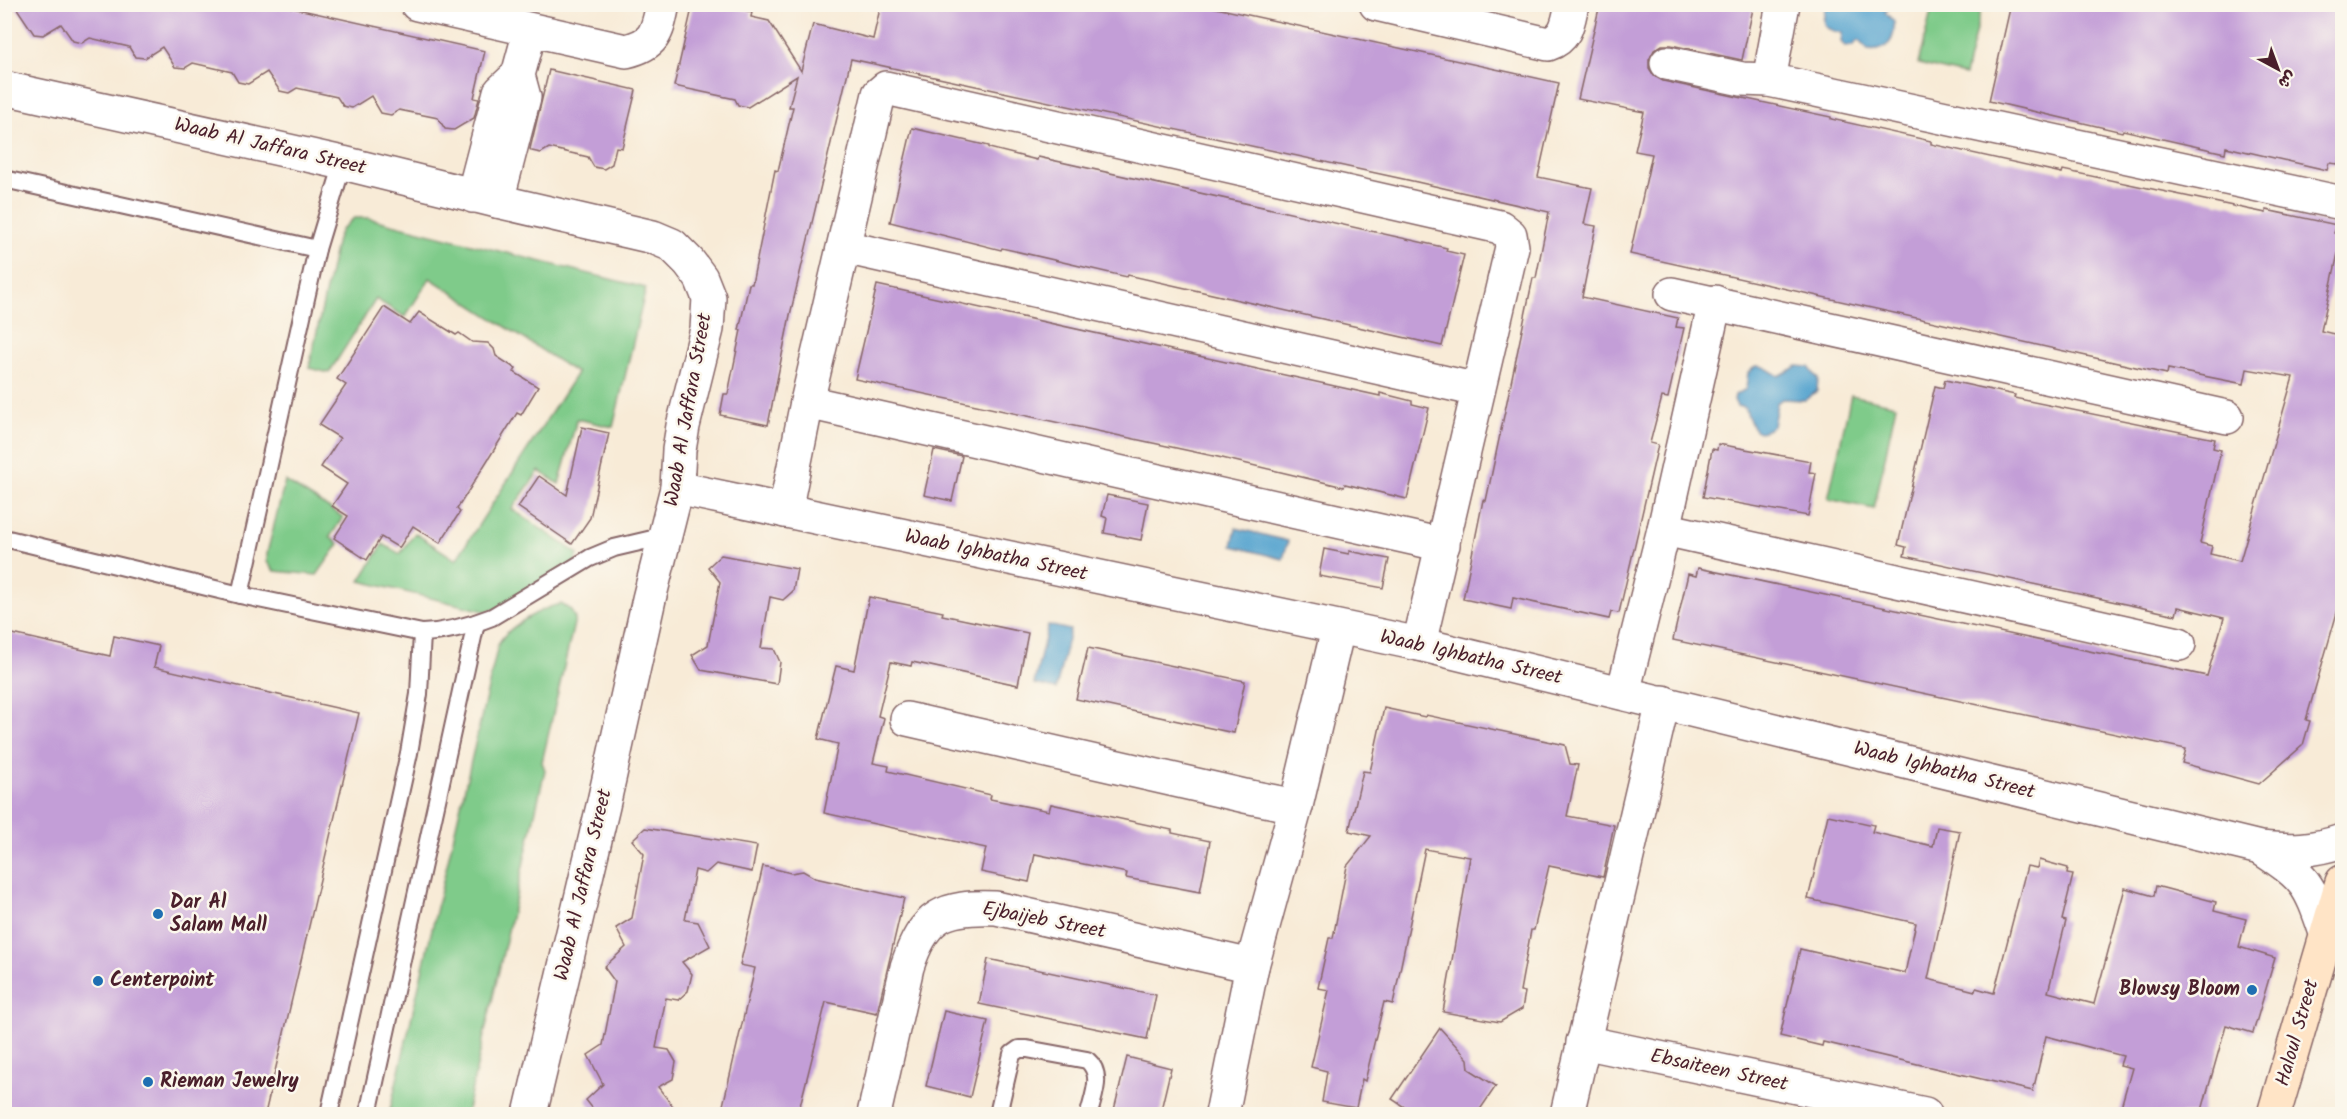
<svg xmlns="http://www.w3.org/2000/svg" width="2347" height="1119" viewBox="0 0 2347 1119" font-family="Kalam,'Playpen Sans Arabic',sans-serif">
<rect width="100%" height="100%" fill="#fbf7ec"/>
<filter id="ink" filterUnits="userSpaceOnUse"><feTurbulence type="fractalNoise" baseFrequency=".0167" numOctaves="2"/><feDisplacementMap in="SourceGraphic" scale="12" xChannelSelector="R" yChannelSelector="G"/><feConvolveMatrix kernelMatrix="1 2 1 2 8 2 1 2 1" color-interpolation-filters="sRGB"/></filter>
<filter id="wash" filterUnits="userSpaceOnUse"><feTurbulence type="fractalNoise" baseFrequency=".008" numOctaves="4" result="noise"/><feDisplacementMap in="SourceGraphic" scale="24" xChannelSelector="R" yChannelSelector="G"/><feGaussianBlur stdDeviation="1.35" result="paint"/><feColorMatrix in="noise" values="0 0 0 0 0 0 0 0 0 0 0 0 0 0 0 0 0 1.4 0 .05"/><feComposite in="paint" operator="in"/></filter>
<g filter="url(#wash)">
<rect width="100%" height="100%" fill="#f8ebd7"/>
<g fill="#7fcb8a" stroke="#64755a" stroke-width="1.5">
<path d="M 1933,4 L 1982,5 L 1965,75 L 1918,64 Z"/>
<path d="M 354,218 L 368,218 L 646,288 L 613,427 L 577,419 L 559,484 L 539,471 L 512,509 L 578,554 L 575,563 L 501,609 L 484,611 L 360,581 L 383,544 L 400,554 L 415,533 L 456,560 L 577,373 L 430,278 L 405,317 L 376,299 L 329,373 L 309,368 L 337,239 L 341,230 Z"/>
<path d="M 1851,395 L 1896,405 L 1874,509 L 1828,499 Z"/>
<path d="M 285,481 L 343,517 L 330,537 L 339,544 L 317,575 L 274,571 L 267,562 L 267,553 Z"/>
<path d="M 561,604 L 571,610 L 575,619 L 542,762 L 545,770 L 466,1114 L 389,1114 L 498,645 C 505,628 543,607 561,604 Z"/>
</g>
<g fill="#56a4cf" stroke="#50627d" stroke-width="1.5">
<path d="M 1826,5 L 1893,5 L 1885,12 L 1894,22 C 1896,39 1887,53 1868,50 L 1858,40 L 1853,46 L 1845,46 L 1841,42 L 1842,33 C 1820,29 1822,23 1826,5 Z"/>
<path d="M 1756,366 L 1764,367 L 1779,376 L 1797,366 L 1809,367 L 1818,379 L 1817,391 L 1805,400 L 1782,399 L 1777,403 L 1773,426 C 1752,442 1751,421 1745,408 L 1737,406 L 1734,400 L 1735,395 L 1746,389 L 1748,373 Z"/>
<path d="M 1236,528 L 1288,541 L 1283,559 L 1232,546 Z"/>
<path d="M 1048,625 L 1070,630 L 1056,689 L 1034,684 Z"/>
</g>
<g id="blocks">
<g fill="#c39ed7">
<path d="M 14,4 L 275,4 L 485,51 L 474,98 L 479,99 L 474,118 L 454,130 L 445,129 L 438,118 L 399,110 L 391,115 L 381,113 L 371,96 L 352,108 L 343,106 L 337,97 L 297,88 L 289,93 L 280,91 L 267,72 L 248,84 L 238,82 L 232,72 L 193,63 L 185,68 L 175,67 L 162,47 L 145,58 L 135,57 L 129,47 L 90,38 L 82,43 L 73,41 L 61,24 L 43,35 L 34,34 Z"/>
<path d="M 693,4 L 720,4 L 752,12 L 751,17 L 769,21 L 801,71 L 813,24 L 873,39 L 881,4 L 1198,4 L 1559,83 L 1538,177 L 1592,188 L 1584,224 L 1596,226 L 1582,297 L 1678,318 L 1676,327 L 1684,328 L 1668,398 L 1662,397 L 1650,443 L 1658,445 L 1619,613 L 1611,612 L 1609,619 L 1513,598 L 1511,609 L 1463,599 L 1483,500 L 1486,501 L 1533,278 L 1536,278 L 1549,212 L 1417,182 L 851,59 L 790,315 L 768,425 L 720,415 L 724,394 L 728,394 L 741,330 L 739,330 L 749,284 L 752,284 L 775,170 L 778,171 L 793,107 L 789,107 L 797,76 L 748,107 L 738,105 L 735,99 L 674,86 Z"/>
<path d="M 1600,4 L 1754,4 L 1742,60 L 1671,45 L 1662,45 L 1654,50 L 1649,60 L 1649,68 L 1654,76 L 1663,81 L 1831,117 L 1831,119 L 1931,141 L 1931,144 L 2062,173 L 2063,170 L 2266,213 L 2266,210 L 2337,225 L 2334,233 L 2342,235 L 2321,331 L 2343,336 L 2343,592 L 2306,720 L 2310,721 L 2303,745 L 2259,784 L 2182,763 L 2186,749 L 1673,640 L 1688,574 L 1696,576 L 1698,568 L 2207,676 L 2224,618 L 2178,607 L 2176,615 L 1904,556 L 1906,547 L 1898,545 L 1935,386 L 1943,388 L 1945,380 L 2015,395 L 2014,398 L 2215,439 L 2213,448 L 2221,450 L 2200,543 L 2212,546 L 2210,554 L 2240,561 L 2293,377 L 2247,369 L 2244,384 L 2168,369 L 2167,374 L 1630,254 L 1652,154 L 1635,151 L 1644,112 L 1578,99 Z"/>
<path d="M 2011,4 L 2343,4 L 2343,144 L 2338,164 L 2329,163 L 2327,170 L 2226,147 L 2225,153 L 2123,130 L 2122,132 L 1989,101 Z"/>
<path d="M 549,70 L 636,90 L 622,148 L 616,147 L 612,164 L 604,169 L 594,167 L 588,157 L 549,148 L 541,153 L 532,151 L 530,149 Z"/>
<path d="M 912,128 L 989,146 L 989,148 L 1037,160 L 1038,157 L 1447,248 L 1446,251 L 1464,255 L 1442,346 L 1128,275 L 1127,277 L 1002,248 L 1001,250 L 890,222 Z"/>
<path d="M 877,285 L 1380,396 L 1380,393 L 1412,401 L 1412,404 L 1429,408 L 1407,499 L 1345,484 L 1344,487 L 1218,457 L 855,379 Z"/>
<path d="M 384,307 L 410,324 L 419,312 L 456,335 L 459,333 L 472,342 L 488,343 L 494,349 L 496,356 L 516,369 L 514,372 L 538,387 L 521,415 L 517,413 L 457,509 L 460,512 L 440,543 L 413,526 L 399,548 L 381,537 L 367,560 L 334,538 L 348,516 L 332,506 L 347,484 L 321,467 L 340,438 L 319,425 L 346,385 L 337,379 Z"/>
<path d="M 582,427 L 609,433 L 590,518 L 572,544 L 518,507 L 539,476 L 567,495 Z"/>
<path d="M 1718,444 L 1811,461 L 1809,472 L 1816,473 L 1808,516 L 1703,497 L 1712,449 L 1717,450 Z"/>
<path d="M 934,450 L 962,456 L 952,501 L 924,495 Z"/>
<path d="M 1107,495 L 1148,503 L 1141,540 L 1104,533 L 1107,518 L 1102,516 Z"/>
<path d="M 1324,549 L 1349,554 L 1349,551 L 1389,559 L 1383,588 L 1319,576 Z"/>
<path d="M 721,555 L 797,569 L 793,591 L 783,600 L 770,597 L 761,648 L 774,649 L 780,662 L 777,684 L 701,670 L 692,655 L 708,645 L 720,582 L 708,567 Z"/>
<path d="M 869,597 L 943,612 L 942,615 L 1028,633 L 1018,685 L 912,662 L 911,666 L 891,662 L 878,716 L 884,718 L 873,763 L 889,766 L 888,771 L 991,795 L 990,799 L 1049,811 L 1051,804 L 1172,830 L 1172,833 L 1210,841 L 1200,892 L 1126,878 L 1127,873 L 1035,854 L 1029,882 L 981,872 L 986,848 L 824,813 L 838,744 L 818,739 L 836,666 L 854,670 Z"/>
<path d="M 4,632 L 110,656 L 114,636 L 159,646 L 154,667 L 359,713 L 265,1114 L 4,1114 Z"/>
<path d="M 1088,648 L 1245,681 L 1234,733 L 1076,699 Z"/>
<path d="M 1384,708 L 1425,717 L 1426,715 L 1565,745 L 1570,764 L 1578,765 L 1567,816 L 1614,825 L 1603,877 L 1549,866 L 1534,930 L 1531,930 L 1520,991 L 1525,992 L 1522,1009 L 1500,1022 L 1443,1012 L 1470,857 L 1425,849 L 1393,1004 L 1384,1002 L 1365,1081 L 1362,1079 L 1356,1108 L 1322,1102 L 1327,1071 L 1311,1067 L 1329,990 L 1318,988 L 1329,938 L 1333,938 L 1347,866 L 1371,836 L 1349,831 L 1363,771 L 1370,772 Z"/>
<path d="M 1828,815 L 1874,825 L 1872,832 L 1933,846 L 1937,827 L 1960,831 L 1928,979 L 1975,991 L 1976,988 L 1994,993 L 2027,866 L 2037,868 L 2039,860 L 2068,868 L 2067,874 L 2073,875 L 2062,920 L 2066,921 L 2048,992 L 2094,1004 L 2125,888 L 2154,896 L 2156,886 L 2216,902 L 2214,911 L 2246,919 L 2239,947 L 2275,958 L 2253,1033 L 2226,1025 L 2201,1114 L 2119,1114 L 2132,1068 L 2120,1065 L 2123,1056 L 2046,1036 L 2033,1091 L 1823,1042 L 1822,1046 L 1780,1036 L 1800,949 L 1905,973 L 1916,923 L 1808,899 Z"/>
<path d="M 645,828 L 757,846 L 752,872 L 716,864 L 706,873 L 695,870 L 685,920 L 698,922 L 710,946 L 682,962 L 692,974 L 688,991 L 678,1000 L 666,998 L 656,1048 L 669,1050 L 676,1062 L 673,1079 L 658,1087 L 679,1114 L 597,1114 L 586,1100 L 603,1084 L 588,1055 L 603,1045 L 615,982 L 604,967 L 626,947 L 616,928 L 632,918 L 644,854 L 632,840 Z"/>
<path d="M 763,866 L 791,873 L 803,871 L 815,878 L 904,898 L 877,1013 L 826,1002 L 798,1114 L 721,1114 L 755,968 L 740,965 Z"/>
<path d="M 988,959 L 1156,995 L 1147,1039 L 979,1004 Z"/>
<path d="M 944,1011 L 988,1021 L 970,1097 L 926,1086 Z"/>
<path d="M 1440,1028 L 1468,1059 L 1469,1069 L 1496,1086 L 1477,1114 L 1415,1114 L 1392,1099 Z"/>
<path d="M 1127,1057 L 1171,1068 L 1160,1114 L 1113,1114 Z"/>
</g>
</g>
</g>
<g filter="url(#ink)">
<use href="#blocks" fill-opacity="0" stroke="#876667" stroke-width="1.5"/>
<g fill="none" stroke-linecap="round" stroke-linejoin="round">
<g stroke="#876667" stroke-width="20">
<g id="service">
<path d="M 4,179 L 317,249"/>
<path d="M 4,538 L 240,595 L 422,633 C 447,632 469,626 492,617 L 590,558 L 614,548 L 665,536"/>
<path d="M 240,595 L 317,249 L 343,163"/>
<path d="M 329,1114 L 409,753 L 419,694 L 422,633"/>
<path d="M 368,1114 L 476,623"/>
<path d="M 998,1114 L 1012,1054 L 1019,1049 L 1027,1049 L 1087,1060 C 1104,1074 1093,1096 1089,1114"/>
</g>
</g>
<g stroke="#876667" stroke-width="36">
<g id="minor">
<path d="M 417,4 L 626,51 C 656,44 657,32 663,4"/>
<path d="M 1376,4 L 1548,44 C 1567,38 1568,22 1572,4"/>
<path d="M 1667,63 L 1742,79 L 1769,80 L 2342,203"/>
<path d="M 1769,80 L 1783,4"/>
<path d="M 4,88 L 343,163 L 497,201 L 653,237 L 672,245 L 689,262 L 701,278 L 709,298 L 707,329 L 683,426 L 679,450 L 677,488 L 649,599 L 603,806 L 530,1114"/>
<path d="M 473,196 L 500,92 L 518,75"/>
<path d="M 497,201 L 524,97 L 518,75 L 530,31"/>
<path d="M 844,247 L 1478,390"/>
<path d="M 1672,294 L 2227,417"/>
<path d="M 807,402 L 1443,545"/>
<path d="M 677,488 L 1419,644 L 2260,848 C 2292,851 2312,851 2342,841"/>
<path d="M 785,511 L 807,402 L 879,94 L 886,88 L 1500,227 L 1510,235 L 1512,247 L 1419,644"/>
<path d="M 1664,529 L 2179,644"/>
<path d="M 1623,693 L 1664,529 L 1715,302"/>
<path d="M 907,719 L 1245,796 L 1296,806"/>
<path d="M 2262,849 C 2306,878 2309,883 2326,933"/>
<path d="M 1583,1042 L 1925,1114"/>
<path d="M 874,1114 L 907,967 C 924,915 943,906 996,908 L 1252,966"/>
<path d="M 1222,1114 L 1252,966 L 1296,806 L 1338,629"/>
<path d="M 1567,1114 L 1663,702"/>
</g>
</g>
<g stroke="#876667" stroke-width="36">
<path id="secondary" d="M 2274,1114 L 2342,882"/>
</g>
<use href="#service" stroke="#fff" stroke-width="16"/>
<use href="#minor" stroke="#fff" stroke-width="33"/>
<use href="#secondary" stroke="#ffe4c6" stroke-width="33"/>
</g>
</g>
<g fill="#1f6fb2" stroke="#fbf7ec" stroke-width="2">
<circle cx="158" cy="914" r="6"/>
<circle cx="98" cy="981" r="6"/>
<circle cx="2252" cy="990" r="6"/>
<circle cx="148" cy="1082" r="6"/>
</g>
<g text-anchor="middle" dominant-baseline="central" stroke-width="5" stroke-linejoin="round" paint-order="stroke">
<g font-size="20" fill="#4a1f2b" stroke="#fbf7ec">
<text transform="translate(270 147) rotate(13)">Waab Al Jaffara Street</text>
<text transform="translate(689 410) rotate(-80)">Waab Al Jaffara Street</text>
<text transform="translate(996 556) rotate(12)">Waab Ighbatha Street</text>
<text transform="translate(1471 658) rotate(13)">Waab Ighbatha Street</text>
<text transform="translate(1944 771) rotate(14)">Waab Ighbatha Street</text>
<text transform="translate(584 885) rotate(-77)">Waab Al Jaffara Street</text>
<text transform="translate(1044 921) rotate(11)">Ejbaijeb Street</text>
<text transform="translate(2298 1033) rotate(-74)">Haloul Street</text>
<text transform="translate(1719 1071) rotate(12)">Ebsaiteen Street</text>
</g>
<g font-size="20" font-weight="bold" fill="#4a1f2b" stroke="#fbf7ec" text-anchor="start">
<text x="170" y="903">Dar Al<tspan x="170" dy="23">Salam Mall</tspan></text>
<text x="110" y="981">Centerpoint</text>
<text x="2240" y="990" text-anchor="end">Blowsy Bloom</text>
<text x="160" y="1082">Rieman Jewelry</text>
</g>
</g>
<rect width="2347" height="1119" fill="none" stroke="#fbf7ec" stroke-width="24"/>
<g transform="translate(2278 69) rotate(139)" stroke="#fbf7ec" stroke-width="4.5" paint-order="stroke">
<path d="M0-4.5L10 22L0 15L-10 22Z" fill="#4a1f2b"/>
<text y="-9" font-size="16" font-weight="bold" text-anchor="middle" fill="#4a1f2b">ش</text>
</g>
</svg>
